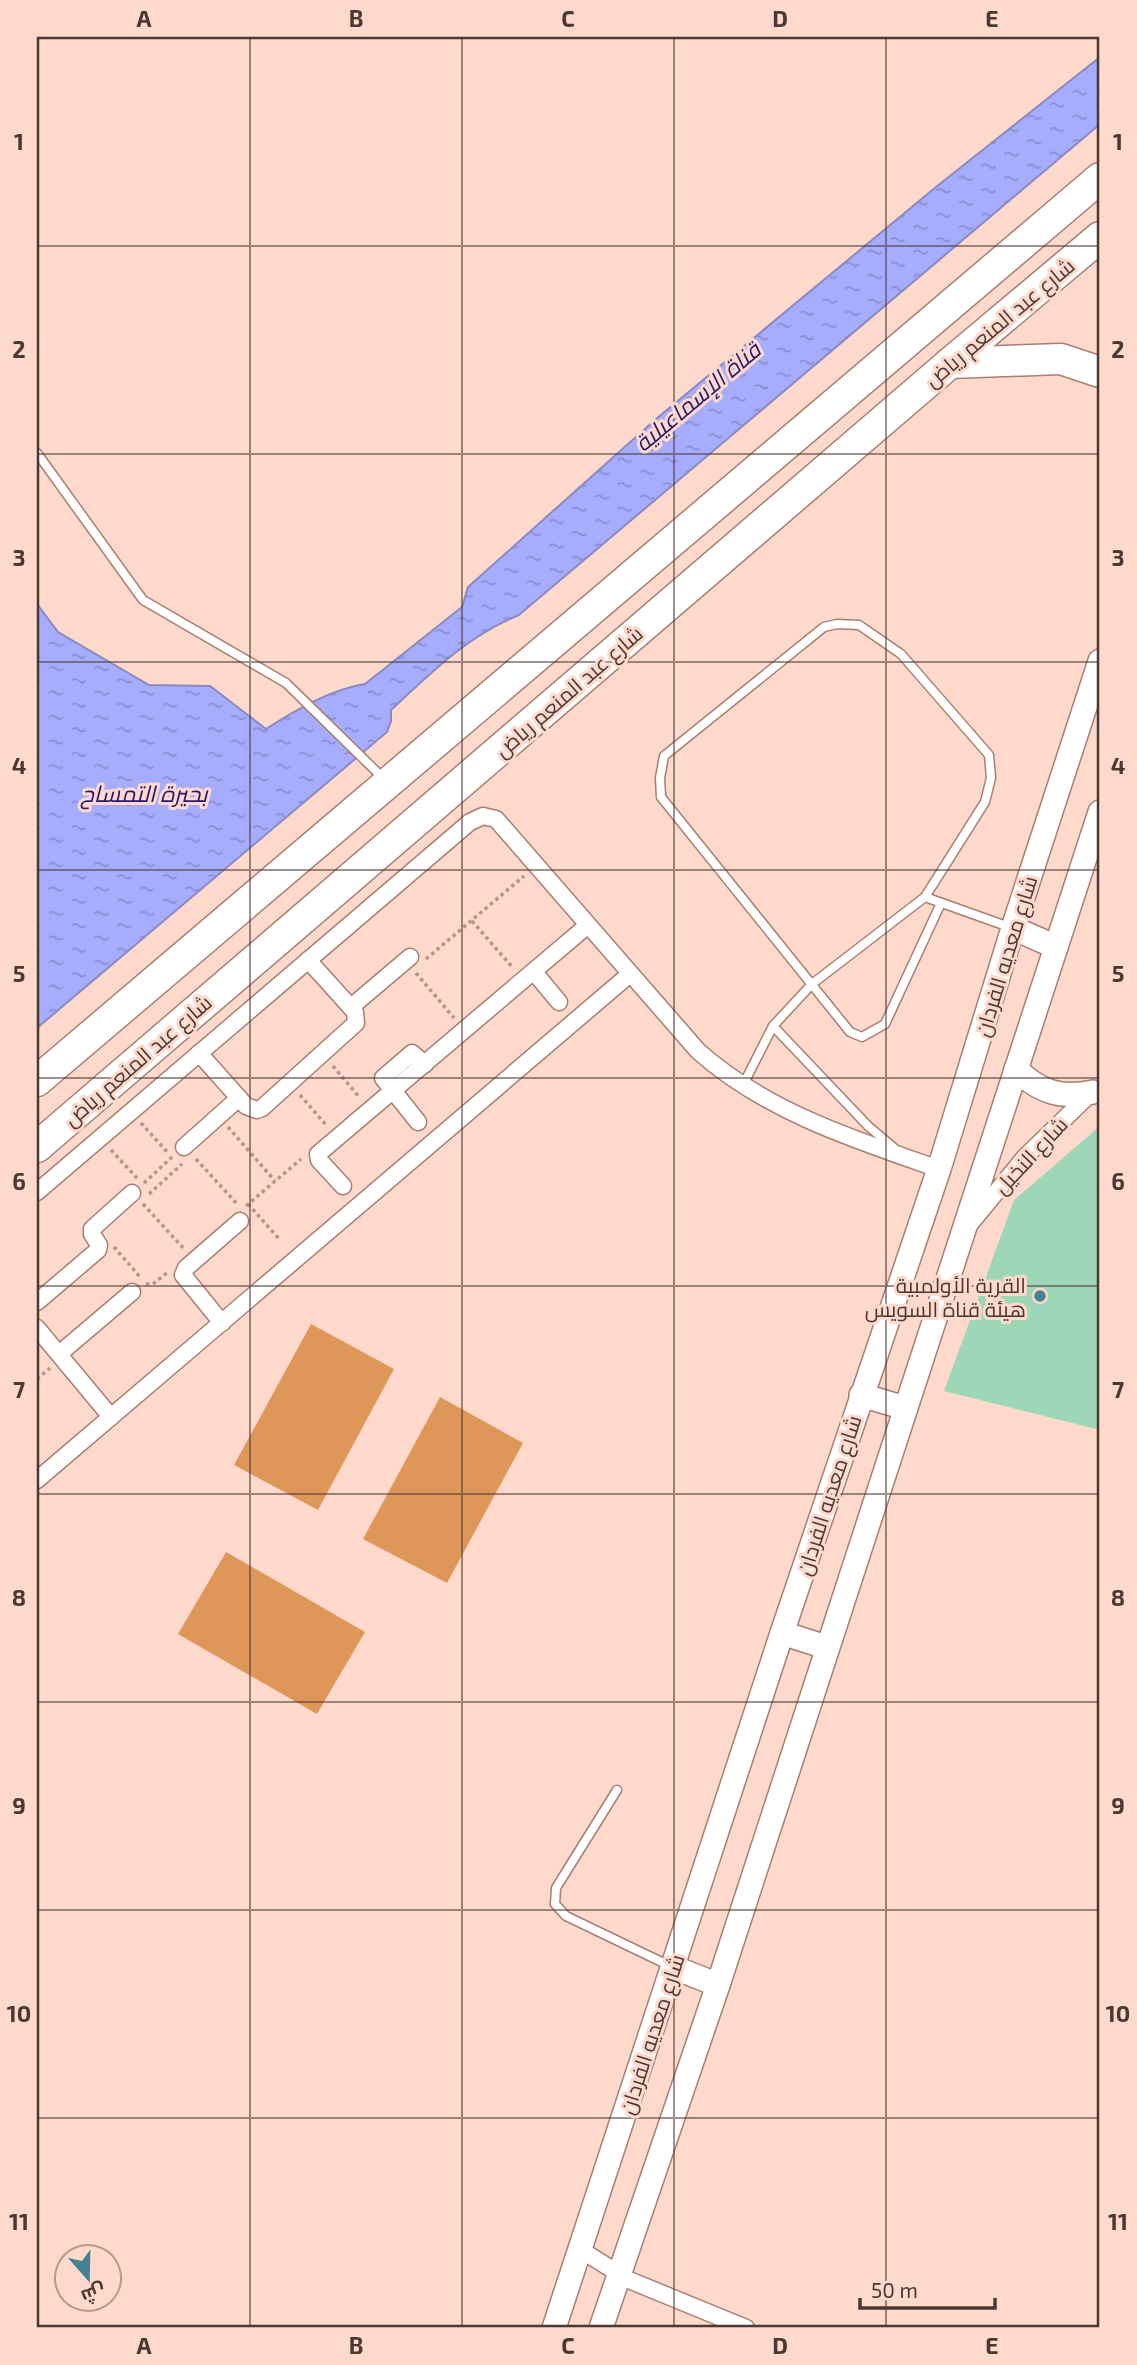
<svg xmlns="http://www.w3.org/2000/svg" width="1137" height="2365" viewBox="0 0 1137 2365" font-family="'Exo 2',Cairo,sans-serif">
<defs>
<pattern id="water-ripples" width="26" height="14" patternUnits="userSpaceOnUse" patternTransform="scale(1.75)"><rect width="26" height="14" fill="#a6acfe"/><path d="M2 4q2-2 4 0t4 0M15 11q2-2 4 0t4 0" fill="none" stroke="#898dce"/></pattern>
</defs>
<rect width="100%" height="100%" fill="#fed9cc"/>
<path fill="#9ed7b7" d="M 1100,1126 L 1100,1430 L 944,1391 L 1014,1200 Z"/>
<path fill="url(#water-ripples)" stroke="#8a89c1" stroke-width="2" d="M 1100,57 L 1100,124 L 519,615 C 467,636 431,673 391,710 L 391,721 L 387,732 L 37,1028 L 37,604 L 58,632 L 149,685 L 210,686 L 266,729 C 294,711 331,689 365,684 L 462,607 L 468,587 L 656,419 L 936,187 Z"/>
<g fill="#df9759">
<path d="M 311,1324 L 394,1369 L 318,1510 L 234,1465 Z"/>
<path d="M 440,1397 L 523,1443 L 447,1583 L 363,1539 Z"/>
<path d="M 226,1552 L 365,1632 L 317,1714 L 178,1634 Z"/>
</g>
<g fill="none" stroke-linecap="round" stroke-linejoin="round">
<g stroke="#a97e70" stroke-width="11">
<g id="lane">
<path d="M 37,453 L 143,600 L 286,683 L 383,778"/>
<path d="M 925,897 L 1012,928"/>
<path d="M 773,1026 L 868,1126 L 894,1148"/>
<path d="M 743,1085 L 773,1026 L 812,984 L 925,897 L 985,802 L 991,778 L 989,755 L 901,654 L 859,625 L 837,624 L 824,627 L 664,756 L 660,778 L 661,797 L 850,1032 L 862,1037 L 885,1024 L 941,903"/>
<path d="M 617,1790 L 556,1888 L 555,1904 L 566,1916 L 670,1966"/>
</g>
</g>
<g stroke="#a97e70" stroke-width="19">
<g id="street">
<path d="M 534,972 L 559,1002"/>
<path d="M 351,1007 L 410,957"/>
<path d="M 199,1053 L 246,1106 L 257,1110 L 262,1108 L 356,1023 L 355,1012 L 308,960"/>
<path d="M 418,1122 L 383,1078 L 412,1053 L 425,1064"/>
<path d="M 184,1147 L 239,1098"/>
<path d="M 343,1186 L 319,1160 L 318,1154 L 588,925"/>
<path d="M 37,1192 L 470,822 L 483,816 L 496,819 L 698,1051 C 765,1111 855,1140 939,1169"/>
<path d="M 970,1224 L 1025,1157 L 1093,1091"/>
<path d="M 37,1302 L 98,1250 L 99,1245 L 92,1234 L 92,1229 L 132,1193"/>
<path d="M 222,1323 L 183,1275 L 186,1268 L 240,1221"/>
<path d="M 37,1328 L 111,1417"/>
<path d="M 59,1354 L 132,1292"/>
<path d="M 37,1480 L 630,974"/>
<path d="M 581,2250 L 629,2280 L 746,2328"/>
</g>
</g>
<g stroke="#a97e70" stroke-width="26">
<g id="secondary">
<path d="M 1013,928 L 1056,947"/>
<path d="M 1016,1069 C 1039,1092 1061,1099 1093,1092"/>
<path d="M 861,1395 L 905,1408"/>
<path d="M 782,1633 L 826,1647"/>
<path d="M 673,1967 L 718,1985"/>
<path d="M 554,2328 L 782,1633 L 939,1169 L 1013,928 L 1100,661"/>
<path d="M 601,2328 L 718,1985 L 1100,812"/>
</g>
</g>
<g stroke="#a97e70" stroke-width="33">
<g id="highway">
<path d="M 950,363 L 1061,359 L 1100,372"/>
<path d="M 37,1081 L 1100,178"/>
<path d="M 37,1147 L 950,363 L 1100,237"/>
</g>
</g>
<g stroke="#b2958b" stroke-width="3.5" stroke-dasharray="3.5 3.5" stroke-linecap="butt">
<path d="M 472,921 L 513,968"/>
<path d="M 426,959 L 524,876"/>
<path d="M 416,973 L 454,1018"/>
<path d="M 333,1066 L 360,1098"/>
<path d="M 300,1095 L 327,1126"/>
<path d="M 141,1123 L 169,1154"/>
<path d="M 228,1127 L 275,1181"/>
<path d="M 111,1150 L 137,1178"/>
<path d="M 196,1159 L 238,1205"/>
<path d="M 144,1183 L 172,1157"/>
<path d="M 149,1194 L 182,1164"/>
<path d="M 143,1204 L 185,1250"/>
<path d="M 248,1204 L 280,1240"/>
<path d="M 246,1206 L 301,1159"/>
<path d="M 114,1247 L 141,1278"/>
<path d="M 146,1284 L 153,1284 L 168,1272"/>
<path d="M 37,1379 L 50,1368"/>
</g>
<use href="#lane" stroke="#fff" stroke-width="8"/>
<use href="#street" stroke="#fff" stroke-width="16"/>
<use href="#secondary" stroke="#fff" stroke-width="23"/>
<use href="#highway" stroke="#fff" stroke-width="30"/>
</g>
<path fill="none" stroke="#4a3832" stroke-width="2" stroke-opacity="0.55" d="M 250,37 L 250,2328M 462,37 L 462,2328M 674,37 L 674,2328M 886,37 L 886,2328M 37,246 L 1100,246M 37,454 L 1100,454M 37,662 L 1100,662M 37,870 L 1100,870M 37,1078 L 1100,1078M 37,1286 L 1100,1286M 37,1494 L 1100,1494M 37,1702 L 1100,1702M 37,1910 L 1100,1910M 37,2118 L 1100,2118"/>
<circle fill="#428396" stroke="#fed9cc" stroke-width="2.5" cx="1040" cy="1296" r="7"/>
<g text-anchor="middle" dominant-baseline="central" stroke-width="6" stroke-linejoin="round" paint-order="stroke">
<g font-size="21" fill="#4a3832" stroke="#fed9cc">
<text transform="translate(999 322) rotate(-40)">شارع عبد المنعم رياض</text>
<text transform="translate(568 691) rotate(-41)">شارع عبد المنعم رياض</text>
<text transform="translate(1005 956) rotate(-73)">شارع معديه الفردان</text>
<text transform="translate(137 1060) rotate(-41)">شارع عبد المنعم رياض</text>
<text transform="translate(1030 1155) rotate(-47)">شارع النخيل</text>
<text transform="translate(828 1495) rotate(-72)">شارع معديه الفردان</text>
<text transform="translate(651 2034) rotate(-72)">شارع معديه الفردان</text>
</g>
<g font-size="21" fill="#4a3832" stroke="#fed9cc" text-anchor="end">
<text x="1026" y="1284">القرية الأولمبية<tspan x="1026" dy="24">هيئة قناة السويس</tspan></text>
</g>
<g font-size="23" font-style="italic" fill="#251672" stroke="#fed9cc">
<text transform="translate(697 396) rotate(-40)">قناة الإسماعيلية</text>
<text x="144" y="793">بحيرة التمساح</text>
</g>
</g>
<rect width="1137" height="2365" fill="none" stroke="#fed9cc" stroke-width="77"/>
<g transform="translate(88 2278) rotate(160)"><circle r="33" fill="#fed9cc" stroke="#b6998e" stroke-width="2"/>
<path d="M0-5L12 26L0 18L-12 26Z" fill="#428396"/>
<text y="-10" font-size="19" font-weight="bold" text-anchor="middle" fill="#4a3832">ش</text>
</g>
<path d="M860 2298v10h135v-10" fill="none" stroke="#4a3832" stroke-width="3.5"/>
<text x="871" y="2298" font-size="21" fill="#4a3832" stroke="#fed9cc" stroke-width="5" paint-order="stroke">50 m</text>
<rect x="38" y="38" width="1060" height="2288" fill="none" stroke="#4a3832" stroke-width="2.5"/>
<g font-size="23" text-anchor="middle" font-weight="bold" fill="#4a3832">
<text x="144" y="27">A</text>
<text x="356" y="27">B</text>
<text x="568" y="27">C</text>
<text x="780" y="27">D</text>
<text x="992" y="27">E</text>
<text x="19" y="150">1</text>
<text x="1118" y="150">1</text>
<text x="19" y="358">2</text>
<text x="1118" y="358">2</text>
<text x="19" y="566">3</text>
<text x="1118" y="566">3</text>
<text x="19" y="774">4</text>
<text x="1118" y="774">4</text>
<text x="19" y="982">5</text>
<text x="1118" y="982">5</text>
<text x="19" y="1190">6</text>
<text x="1118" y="1190">6</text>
<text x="19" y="1398">7</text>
<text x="1118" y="1398">7</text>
<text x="19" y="1606">8</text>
<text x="1118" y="1606">8</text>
<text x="19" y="1814">9</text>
<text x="1118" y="1814">9</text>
<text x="19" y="2022">10</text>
<text x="1118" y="2022">10</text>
<text x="19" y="2230">11</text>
<text x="1118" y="2230">11</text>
<text x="144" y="2354">A</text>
<text x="356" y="2354">B</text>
<text x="568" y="2354">C</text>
<text x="780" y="2354">D</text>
<text x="992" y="2354">E</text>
</g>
</svg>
